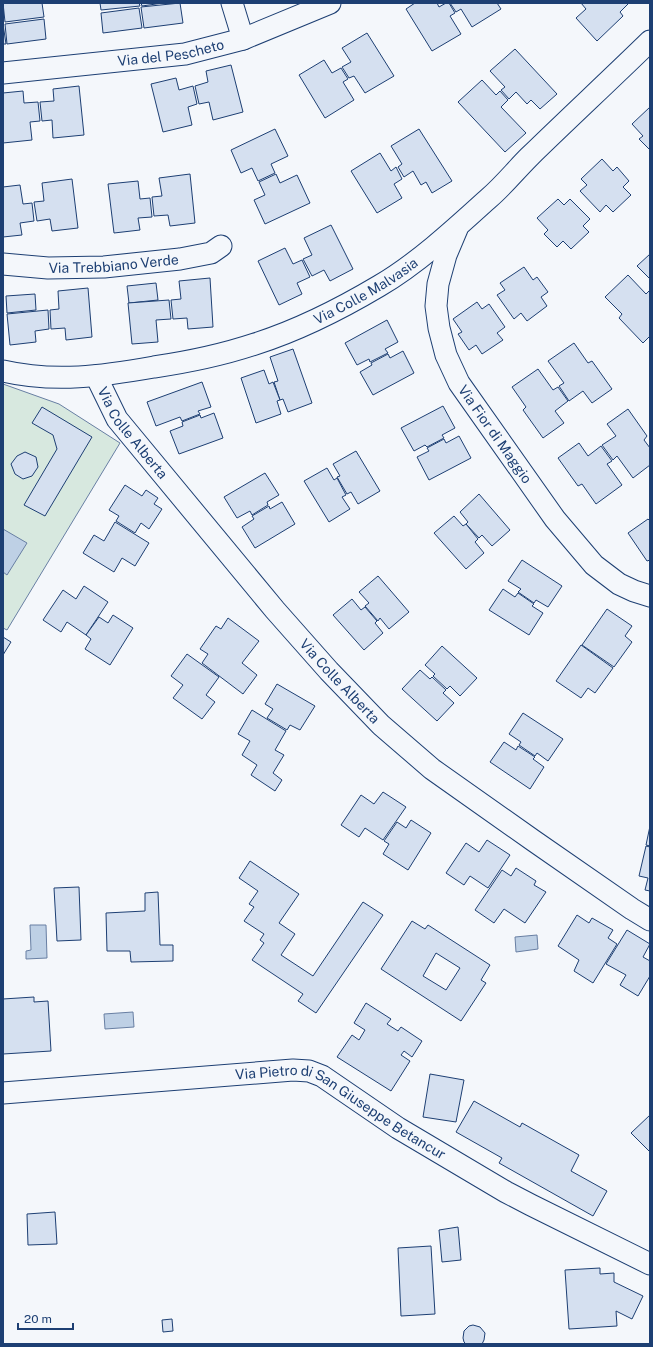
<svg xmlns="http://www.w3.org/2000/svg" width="653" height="1347" viewBox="0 0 653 1347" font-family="'Public Sans',sans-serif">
<rect width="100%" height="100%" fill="#f4f7fb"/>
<path fill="#d7e8df" stroke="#687fa3" d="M 3,384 L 59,404 L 120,443 L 7,630 L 3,628 Z"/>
<g fill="#bed0e5" stroke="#687fa3">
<path d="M 3,529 L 27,543 L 7,575 L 3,572 Z"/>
<path d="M 30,925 L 46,925 L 47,958 L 26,959 L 26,951 L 31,950 Z"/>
<path d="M 537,935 L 538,949 L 516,952 L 515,937 Z"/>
<path d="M 133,1012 L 134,1027 L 105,1029 L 104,1014 Z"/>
</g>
<g fill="#d5e0f0" stroke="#1d3f73" fill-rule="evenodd">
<path d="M 3,3 L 42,3 L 44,17 L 5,22 Z"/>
<path d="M 100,3 L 139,3 L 140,6 L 101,10 Z"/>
<path d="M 141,3 L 163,3 L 142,6 Z"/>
<path d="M 180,3 L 183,23 L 144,28 L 141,7 Z"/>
<path d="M 415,3 L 437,3 L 439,7 L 446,3 L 449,3 L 455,13 L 450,16 L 461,34 L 432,51 L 406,9 Z"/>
<path d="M 450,3 L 497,3 L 501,9 L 472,27 L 461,9 L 456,12 Z"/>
<path d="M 581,3 L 629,3 L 620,12 L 623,16 L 597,41 L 576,18 L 586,9 Z"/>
<path d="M 139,8 L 142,28 L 103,33 L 101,13 Z"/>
<path d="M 44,19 L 46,39 L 7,44 L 5,24 Z"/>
<path d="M 3,24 L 6,44 L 3,44 Z"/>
<path d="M 367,33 L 394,76 L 365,93 L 354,76 L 349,78 L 342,67 L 351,62 L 342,48 Z"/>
<path d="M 515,49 L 557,94 L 540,109 L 531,100 L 527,104 L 516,92 L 509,99 L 501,90 L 505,87 L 490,71 Z"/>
<path d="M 324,60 L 332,73 L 341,68 L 348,79 L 343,82 L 354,100 L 325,118 L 299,75 Z"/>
<path d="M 231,65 L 243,112 L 213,120 L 209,102 L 199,104 L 195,86 L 208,82 L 206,71 Z"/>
<path d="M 176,78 L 179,90 L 193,86 L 197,104 L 188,107 L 192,125 L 163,132 L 151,84 Z"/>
<path d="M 482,80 L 496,95 L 500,91 L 508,100 L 501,107 L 526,133 L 505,152 L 458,102 Z"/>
<path d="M 79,86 L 84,135 L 53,138 L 52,120 L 42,121 L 40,102 L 54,101 L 53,89 Z"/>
<path d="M 23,91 L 24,103 L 38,102 L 40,121 L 30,122 L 32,140 L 3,143 L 3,93 Z"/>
<path d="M 650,107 L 650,150 L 639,139 L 643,136 L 632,124 Z"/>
<path d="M 275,129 L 288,156 L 271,164 L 275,173 L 258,181 L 252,168 L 241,173 L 231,150 Z"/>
<path d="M 419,129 L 452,181 L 432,193 L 426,182 L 421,185 L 413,171 L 404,177 L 398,167 L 402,164 L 391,146 Z"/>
<path d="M 380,153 L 391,171 L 396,167 L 402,179 L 394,184 L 402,198 L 377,213 L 351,171 Z"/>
<path d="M 602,159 L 613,171 L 617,167 L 629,181 L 623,187 L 631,195 L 613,212 L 606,205 L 600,212 L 580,191 L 587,185 L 581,179 Z"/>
<path d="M 190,174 L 195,223 L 170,226 L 168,215 L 154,216 L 152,197 L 162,196 L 159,178 Z"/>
<path d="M 276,174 L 280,183 L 297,175 L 310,203 L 265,224 L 254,200 L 265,195 L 259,182 Z"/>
<path d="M 72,179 L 78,228 L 52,231 L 50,219 L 37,221 L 34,202 L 44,201 L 42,183 Z"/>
<path d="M 138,181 L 140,199 L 150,198 L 152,217 L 138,218 L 140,230 L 114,233 L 108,184 Z"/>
<path d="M 20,185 L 23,204 L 32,203 L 34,221 L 20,223 L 22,235 L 3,237 L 3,187 Z"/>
<path d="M 558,199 L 564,205 L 570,199 L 590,219 L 583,226 L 589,232 L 571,249 L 563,241 L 557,247 L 544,234 L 548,230 L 537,218 Z"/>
<path d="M 331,225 L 353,269 L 330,281 L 324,270 L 312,276 L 303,259 L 312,255 L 304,238 Z"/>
<path d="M 285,248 L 293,264 L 302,260 L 310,277 L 297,283 L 302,294 L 279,305 L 258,261 Z"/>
<path d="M 650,254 L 650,279 L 637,266 Z"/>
<path d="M 524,267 L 533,280 L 537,277 L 548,292 L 541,297 L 547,306 L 527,321 L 521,313 L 514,319 L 497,295 L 505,290 L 500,283 Z"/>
<path d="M 628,275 L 646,294 L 650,290 L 650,336 L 643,343 L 619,318 L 622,314 L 605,297 Z"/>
<path d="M 210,278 L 213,327 L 188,329 L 187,318 L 173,319 L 171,300 L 181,299 L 179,281 Z"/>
<path d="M 156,283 L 158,300 L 129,303 L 127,286 Z"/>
<path d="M 88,288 L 92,337 L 66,340 L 65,328 L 51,329 L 50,310 L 59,309 L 58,291 Z"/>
<path d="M 35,294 L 36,310 L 7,313 L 6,296 Z"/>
<path d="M 169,300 L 171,319 L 156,320 L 158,342 L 132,344 L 128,303 Z"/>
<path d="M 477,302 L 482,309 L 489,304 L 505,327 L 497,333 L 503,340 L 482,354 L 476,345 L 469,350 L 458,334 L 462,332 L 453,319 Z"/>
<path d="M 48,310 L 49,329 L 35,331 L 36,342 L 10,345 L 7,314 Z"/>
<path d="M 387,320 L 398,342 L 385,349 L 388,353 L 370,362 L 369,359 L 357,365 L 345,343 Z"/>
<path d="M 574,343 L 588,363 L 592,361 L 612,389 L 592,403 L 583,391 L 569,401 L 559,386 L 564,383 L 548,361 Z"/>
<path d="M 293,349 L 312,403 L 288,412 L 283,399 L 280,400 L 274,382 L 278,381 L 270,357 Z"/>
<path d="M 403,351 L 414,373 L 373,395 L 360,372 L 372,365 L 371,363 L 388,354 L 390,358 Z"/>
<path d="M 538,369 L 553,390 L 558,387 L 568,401 L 555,411 L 564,423 L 543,438 L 523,410 L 526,407 L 512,387 Z"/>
<path d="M 264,370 L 269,384 L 273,382 L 280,400 L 277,401 L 281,414 L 256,423 L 241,378 Z"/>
<path d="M 202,382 L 211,407 L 198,411 L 200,414 L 182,421 L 180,417 L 156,426 L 147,402 Z"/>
<path d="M 443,406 L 455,428 L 442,435 L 444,438 L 427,447 L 425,445 L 414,451 L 401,428 Z"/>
<path d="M 42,407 L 92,437 L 45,516 L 24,505 L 57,449 L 53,435 L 32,423 Z"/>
<path d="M 628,409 L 647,436 L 644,440 L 650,448 L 650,465 L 633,478 L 617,456 L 613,460 L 602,445 L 616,436 L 607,424 Z"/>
<path d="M 214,413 L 223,438 L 179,454 L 170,431 L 183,426 L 182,422 L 200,415 L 201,418 Z"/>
<path d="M 459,436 L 471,458 L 429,480 L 417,457 L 429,451 L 427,448 L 444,439 L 446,443 Z"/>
<path d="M 579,443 L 588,456 L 601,446 L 612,461 L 607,464 L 622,485 L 596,504 L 582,484 L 578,486 L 558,458 Z"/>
<path d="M 356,451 L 380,491 L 358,504 L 351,492 L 347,494 L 337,477 L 340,476 L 333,464 Z"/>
<path d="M 25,452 L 36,457 L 38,467 L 32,476 L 23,479 L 15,474 L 11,464 L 17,456 Z"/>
<path d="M 327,468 L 334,480 L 337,478 L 346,495 L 342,497 L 350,509 L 329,522 L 304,481 Z"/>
<path d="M 265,473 L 279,495 L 267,502 L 268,505 L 252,515 L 250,511 L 237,518 L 224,497 Z"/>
<path d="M 125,485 L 142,496 L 146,490 L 158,498 L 154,504 L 162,509 L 149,529 L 141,523 L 135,533 L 116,521 L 119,516 L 109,510 Z"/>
<path d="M 479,494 L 510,530 L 492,546 L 482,535 L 479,538 L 466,524 L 468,522 L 460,512 Z"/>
<path d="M 282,502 L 295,524 L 255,548 L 242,527 L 254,519 L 252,516 L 269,506 L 270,509 Z"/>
<path d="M 454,516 L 463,526 L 466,524 L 478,539 L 475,542 L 484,553 L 466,569 L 434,533 Z"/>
<path d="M 648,519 L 650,521 L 650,560 L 647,561 L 628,533 Z"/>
<path d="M 115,522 L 149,543 L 135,566 L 122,558 L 114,572 L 83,553 L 94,535 L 104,541 Z"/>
<path d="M 522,560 L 562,586 L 548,607 L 536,600 L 534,603 L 518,592 L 521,589 L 508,581 Z"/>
<path d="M 378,576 L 409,612 L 389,629 L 380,618 L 378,621 L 365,606 L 369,603 L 359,592 Z"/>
<path d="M 84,586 L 108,602 L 86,635 L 67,622 L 61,632 L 43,620 L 63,590 L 76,599 Z"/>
<path d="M 503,589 L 515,597 L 518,593 L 534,604 L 532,606 L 543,613 L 529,635 L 489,610 Z"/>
<path d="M 352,599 L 361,610 L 365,607 L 377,621 L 375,623 L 383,633 L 364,650 L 333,615 Z"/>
<path d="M 607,609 L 632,626 L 625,636 L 632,642 L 614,667 L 582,645 Z"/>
<path d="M 113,615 L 133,628 L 110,665 L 85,649 L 91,639 L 86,635 L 99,617 L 108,623 Z"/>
<path d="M 228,618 L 259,641 L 242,663 L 257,675 L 243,694 L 202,663 L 208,654 L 200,649 L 216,626 L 221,629 Z"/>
<path d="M 3,637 L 11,642 L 3,655 Z"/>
<path d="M 581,645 L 613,668 L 595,693 L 588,688 L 581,698 L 556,681 Z"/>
<path d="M 442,646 L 477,678 L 460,696 L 450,686 L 447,689 L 433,676 L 435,674 L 425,665 Z"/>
<path d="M 187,654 L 219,677 L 206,695 L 215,702 L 202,719 L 173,698 L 183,685 L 171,676 Z"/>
<path d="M 420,670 L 430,679 L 432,677 L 446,690 L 443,693 L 454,703 L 437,721 L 402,689 Z"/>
<path d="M 277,684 L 315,706 L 300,730 L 290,725 L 287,730 L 267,718 L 273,709 L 265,704 Z"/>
<path d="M 252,710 L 286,731 L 275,750 L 284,755 L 273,773 L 282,780 L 275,791 L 251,775 L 257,765 L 242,755 L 250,741 L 238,734 Z"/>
<path d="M 523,713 L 563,739 L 548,761 L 537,753 L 535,756 L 519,745 L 521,742 L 509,734 Z"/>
<path d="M 504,742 L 516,750 L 518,746 L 535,757 L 533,759 L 544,767 L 530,789 L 490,762 Z"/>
<path d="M 383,792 L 406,807 L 383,840 L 365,828 L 359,837 L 341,825 L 361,795 L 374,804 Z"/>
<path d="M 411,820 L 431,833 L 408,870 L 383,854 L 389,844 L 384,841 L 397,822 L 406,828 Z"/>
<path d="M 650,826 L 650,846 L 646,845 Z"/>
<path d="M 487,840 L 510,855 L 488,888 L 470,876 L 464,885 L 446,873 L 466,843 L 479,852 Z"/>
<path d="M 646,846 L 650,847 L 650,891 L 645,890 L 648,878 L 639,876 Z"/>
<path d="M 250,861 L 299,894 L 279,923 L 295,934 L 281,955 L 313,976 L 363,902 L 383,915 L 316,1013 L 298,1001 L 303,994 L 252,960 L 264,943 L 260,940 L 264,934 L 244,921 L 254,907 L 249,904 L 258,891 L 239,878 Z"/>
<path d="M 516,868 L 536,881 L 534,885 L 546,892 L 525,923 L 504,909 L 494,923 L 475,910 L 502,870 L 511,876 Z"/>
<path d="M 79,887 L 81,940 L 57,941 L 54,888 Z"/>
<path d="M 158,892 L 160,945 L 173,945 L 173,961 L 131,962 L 130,951 L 107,951 L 106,913 L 145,911 L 145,893 Z"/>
<path d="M 577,915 L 589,923 L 592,918 L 613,930 L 608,938 L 617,944 L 593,983 L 574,971 L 579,960 L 558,946 Z"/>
<path d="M 412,921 L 425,929 L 428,925 L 490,965 L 481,980 L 486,983 L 461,1021 L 381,969 ZM 436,953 L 460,968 L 446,990 L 423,976 Z"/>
<path d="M 627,930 L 650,944 L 643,957 L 650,961 L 650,976 L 638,996 L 620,985 L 626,975 L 606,964 Z"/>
<path d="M 34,997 L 34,1002 L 48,1001 L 51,1051 L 3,1054 L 3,999 Z"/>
<path d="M 366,1003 L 391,1019 L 387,1024 L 398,1031 L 401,1027 L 422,1041 L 412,1057 L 404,1051 L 401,1055 L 410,1061 L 391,1091 L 337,1057 L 352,1035 L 359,1040 L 365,1030 L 354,1023 Z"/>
<path d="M 430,1074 L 464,1080 L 456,1122 L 423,1117 Z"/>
<path d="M 474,1101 L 520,1127 L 522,1123 L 579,1155 L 571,1171 L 607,1191 L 593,1216 L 499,1163 L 502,1158 L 456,1132 Z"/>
<path d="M 650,1115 L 650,1152 L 631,1133 Z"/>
<path d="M 55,1212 L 57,1244 L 28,1245 L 27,1214 Z"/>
<path d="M 458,1227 L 461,1260 L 442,1262 L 439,1230 Z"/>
<path d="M 431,1246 L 435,1314 L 401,1316 L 398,1248 Z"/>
<path d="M 600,1268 L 600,1274 L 614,1273 L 614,1282 L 643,1296 L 632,1319 L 616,1311 L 617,1326 L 569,1329 L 565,1270 Z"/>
<path d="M 172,1319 L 173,1331 L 163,1332 L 162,1320 Z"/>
<path d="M 473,1325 L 480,1327 L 485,1333 L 484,1340 L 482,1344 L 466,1344 L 464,1342 L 463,1338 L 464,1331 L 469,1326 Z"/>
</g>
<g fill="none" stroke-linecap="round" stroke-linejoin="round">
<g stroke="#1d3f73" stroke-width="23">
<g id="minor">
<path d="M 232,3 L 243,39"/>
<path id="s1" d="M 3,73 L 185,54 L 243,39 L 330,3"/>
<path id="s2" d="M 457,229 L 446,255 L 438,284 L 436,306 L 439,328 L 446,355 L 459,383 L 555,519 L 594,565 L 619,584 L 634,591 L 650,596"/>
<path id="s3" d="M 3,264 L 48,268 L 104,267 L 180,259 L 211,253 L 221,246"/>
<path id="s4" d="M 3,371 C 55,383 103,376 154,367 C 188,362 222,355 255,344 C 296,331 342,308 379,286 C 417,264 456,228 489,198 C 503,186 515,171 529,157 C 569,118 610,80 650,41"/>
<path id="s5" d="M 96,376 L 117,419 L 275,610 L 329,671 L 381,725 L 432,769 L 534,841 L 632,909 L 650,920"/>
<path id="s6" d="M 3,1093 L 293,1070 L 309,1071 L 322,1076 L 398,1128 L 506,1192 L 531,1205 L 650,1264"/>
</g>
</g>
<use href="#minor" stroke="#f4f7fb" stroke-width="21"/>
</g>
<g text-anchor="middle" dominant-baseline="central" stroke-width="3" stroke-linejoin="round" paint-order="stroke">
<g font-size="14" fill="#1d3f73" stroke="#f4f7fb">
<text stroke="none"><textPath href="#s1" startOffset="169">Via del Pescheto</textPath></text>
<text stroke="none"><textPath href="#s3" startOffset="111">Via Trebbiano Verde</textPath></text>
<text stroke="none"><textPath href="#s4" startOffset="379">Via Colle Malvasia</textPath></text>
<text stroke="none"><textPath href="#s5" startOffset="68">Via Colle Alberta</textPath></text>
<text stroke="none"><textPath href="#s2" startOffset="224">Via Fior di Maggio</textPath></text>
<text stroke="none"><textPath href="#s5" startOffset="392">Via Colle Alberta</textPath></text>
<text stroke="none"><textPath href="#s6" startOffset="350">Via Pietro di San Giuseppe Betancur</textPath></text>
</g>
</g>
<rect width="653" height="1347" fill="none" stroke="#1d3f73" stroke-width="8"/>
<path d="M18 1323v6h55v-6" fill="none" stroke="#1d3f73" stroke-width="2"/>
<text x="24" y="1323" font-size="12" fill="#1d3f73" stroke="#f4f7fb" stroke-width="3" paint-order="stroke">20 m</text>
</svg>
